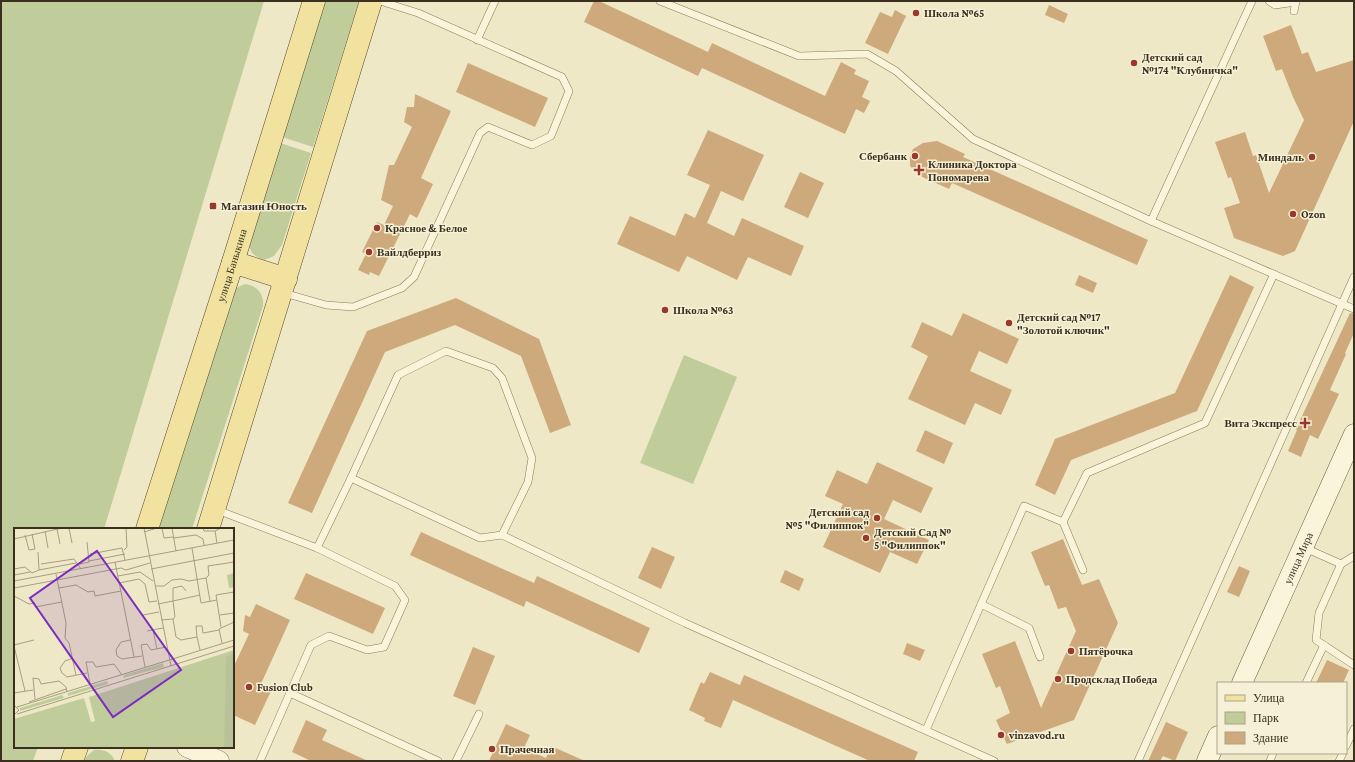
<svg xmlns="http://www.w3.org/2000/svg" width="1355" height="762" viewBox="0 0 1355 762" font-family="'Crimson Pro',serif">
<rect width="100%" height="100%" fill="#efe8c6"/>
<g fill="#c0cd9a">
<path d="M 1,1 L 264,1 L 104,529 L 15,529 L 15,747 L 38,747 L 33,761 L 1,761 Z"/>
<path d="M 325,1 L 359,1 L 313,147 L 282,137 Z"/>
<path d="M 280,143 L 311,153 L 282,245 L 274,256 L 264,260 C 256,257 250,253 249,245 Z"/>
<path d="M 245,284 C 257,286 264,293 263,306 L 192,529 L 158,529 L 232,292 L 238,287 Z"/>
<path d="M 684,355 L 737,377 L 693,484 L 640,463 Z"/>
<path d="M 94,750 C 104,749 111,752 115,761 L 84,761 L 87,756 Z"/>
</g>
<g fill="#cda97c">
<path d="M 594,1 L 599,1 L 708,52 L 712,43 L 825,96 L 841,62 L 856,70 L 854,74 L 869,81 L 862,97 L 870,101 L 864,113 L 856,109 L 845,134 L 702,68 L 698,76 L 584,22 Z"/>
<path d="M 1049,5 L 1068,14 L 1064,23 L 1045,15 Z"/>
<path d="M 895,10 L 906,16 L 888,54 L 865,43 L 880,12 L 892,17 Z"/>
<path d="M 1291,25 L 1302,54 L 1308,52 L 1316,72 L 1354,60 L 1354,121 L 1295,251 L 1283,256 L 1234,238 L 1224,208 L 1240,203 L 1231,177 L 1228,178 L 1215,142 L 1245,132 L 1253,156 L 1256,155 L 1269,193 L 1304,120 L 1293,97 L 1282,69 L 1276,71 L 1263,36 Z"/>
<path d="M 468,63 L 548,98 L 535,127 L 456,92 Z"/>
<path d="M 415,94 L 451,111 L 421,178 L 433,184 L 417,218 L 410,214 L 379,276 L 370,272 L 369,275 L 358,270 L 366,254 L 362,252 L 377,222 L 384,225 L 393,206 L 381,200 L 389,165 L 394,165 L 412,127 L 404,122 L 407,107 L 414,107 Z"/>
<path d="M 708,130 L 764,155 L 743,201 L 721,191 L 707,223 L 734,236 L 742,218 L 804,246 L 791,276 L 748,257 L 737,280 L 687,256 L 679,272 L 617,244 L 630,216 L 675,236 L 685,213 L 695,218 L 710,185 L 687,175 Z"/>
<path d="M 937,141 L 965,154 L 963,157 L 1148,240 L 1137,265 L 952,183 L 949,189 L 920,176 L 910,166 L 910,157 L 913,149 L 923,143 Z"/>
<path d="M 800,172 L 824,183 L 808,218 L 784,207 Z"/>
<path d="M 1079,275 L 1097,283 L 1093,293 L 1075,285 Z"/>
<path d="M 1230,275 L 1254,287 L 1197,411 L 1071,460 L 1055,495 L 1035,485 L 1055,439 L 1175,393 Z"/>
<path d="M 456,298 L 539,339 L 571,425 L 550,433 L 521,356 L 455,325 L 385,352 L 312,513 L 288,503 L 367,331 Z"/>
<path d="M 963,313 L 1019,339 L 1007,364 L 979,351 L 970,371 L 1012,390 L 1001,415 L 975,403 L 965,425 L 908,399 L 928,356 L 911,347 L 922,322 L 952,336 Z"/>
<path d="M 1350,313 L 1354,314 L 1354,333 L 1345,353 L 1346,354 L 1330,390 L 1339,394 L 1318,439 L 1310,435 L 1301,457 L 1288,451 L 1297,430 L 1296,429 Z"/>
<path d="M 925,430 L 953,443 L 944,464 L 916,451 Z"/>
<path d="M 877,462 L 933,488 L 921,513 L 893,500 L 884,519 L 929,540 L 917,564 L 890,552 L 880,573 L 823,547 L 843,504 L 825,496 L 837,470 L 867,484 Z"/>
<path d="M 421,532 L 534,583 L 537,576 L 650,628 L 639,653 L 526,601 L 524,607 L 410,555 Z"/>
<path d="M 1063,539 L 1082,585 L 1099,579 L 1118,623 L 1074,720 L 1007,744 L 996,720 L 1010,713 L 1000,686 L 996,688 L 982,654 L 1015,641 L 1041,708 L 1076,631 L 1066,607 L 1058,609 L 1049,585 L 1045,586 L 1031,552 Z"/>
<path d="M 652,547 L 675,557 L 661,589 L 638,578 Z"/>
<path d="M 1239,566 L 1250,571 L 1239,597 L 1227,592 Z"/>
<path d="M 785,570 L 804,579 L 799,591 L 780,582 Z"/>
<path d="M 306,573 L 385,608 L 373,634 L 294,599 Z"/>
<path d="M 256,604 L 290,620 L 260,686 L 271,691 L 255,725 L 233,715 L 233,668 L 249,634 L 243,631 L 245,615 L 250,617 Z"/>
<path d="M 907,643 L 925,650 L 920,661 L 903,654 Z"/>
<path d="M 473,647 L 495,656 L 475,705 L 453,696 Z"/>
<path d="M 1327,660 L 1349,670 L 1343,683 L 1316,683 Z"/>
<path d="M 710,672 L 740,685 L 744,675 L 918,752 L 914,761 L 870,761 L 733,700 L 721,728 L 704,721 L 705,718 L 689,710 L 701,682 L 704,684 Z"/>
<path d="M 306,720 L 327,730 L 322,740 L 368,761 L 311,761 L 292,752 Z"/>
<path d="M 1166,722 L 1188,732 L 1175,761 L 1163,756 L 1160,761 L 1148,761 Z"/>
<path d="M 506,724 L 530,735 L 524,748 L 546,758 L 551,746 L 585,761 L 489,761 Z"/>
</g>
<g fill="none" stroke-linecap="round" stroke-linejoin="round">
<g stroke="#8a7b5b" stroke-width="8">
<g id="lane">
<path d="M 660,1 L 799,56 L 867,54 L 896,71 L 973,139 L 1151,221 L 1354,309"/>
<path d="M 1269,1 L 1275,5 L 1296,2"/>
<path d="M 1294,11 L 1296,1"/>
<path d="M 477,40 L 495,1"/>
<path d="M 1151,221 L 1252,1"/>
<path d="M 284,293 L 326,305 L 353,307 L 402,288 L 414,277 L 480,133 L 488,127 L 532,145 L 551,136 L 569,91 L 562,77 L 418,13 L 380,1"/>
<path d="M 351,478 L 480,538 L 502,535 L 685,623 L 994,761"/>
<path d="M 217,510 L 317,548 L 395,586 L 405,600 L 384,647 L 367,650 L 329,636 L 311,645 L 260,761"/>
<path d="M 1063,522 L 1083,570"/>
<path d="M 317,548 L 351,478 L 398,375 L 446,351 L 493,368 L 502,378 L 532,458 L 528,482 L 502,535"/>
<path d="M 1305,548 L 1341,564 L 1354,556"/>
<path d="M 1341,564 L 1319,613 L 1316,640 L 1354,665"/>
<path d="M 981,604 L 1029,628 L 1040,657"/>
<path d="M 1306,683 L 1324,645"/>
<path d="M 290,693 L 438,761"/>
<path d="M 926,730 L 1024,506 L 1063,522 L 1087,473 L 1205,423 L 1274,274"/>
<path d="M 1346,746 L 1354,729"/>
<path d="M 456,761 L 479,714"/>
<path d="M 1138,761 L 1354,277"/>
<path d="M 1270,761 L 1273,753"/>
<path d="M 1339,761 L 1343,753"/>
</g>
</g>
<g stroke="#6c5c3f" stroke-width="21">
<g id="secondary">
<path id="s1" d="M 1242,683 L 1354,434"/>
<path d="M 187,747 L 219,761"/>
<path d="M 1207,761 L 1218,736"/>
</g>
</g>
<g stroke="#584830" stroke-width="23">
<g id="primary">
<path d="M 233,262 L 286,279"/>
<path id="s2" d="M 147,529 L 233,262 L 314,1"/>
<path d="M 208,529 L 371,1"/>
<path d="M 72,761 L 77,747"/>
<path d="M 132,761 L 137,747"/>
</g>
</g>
<use href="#lane" stroke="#f9f4da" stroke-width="7"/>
<use href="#secondary" stroke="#f9f4da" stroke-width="20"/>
<use href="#primary" stroke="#f1e39f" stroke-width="22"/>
</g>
<g fill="#9a392b" stroke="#f6f1d6" stroke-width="1.5">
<circle cx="916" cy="13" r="4"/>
<circle cx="1134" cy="63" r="4"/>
<circle cx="915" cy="156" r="4"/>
<circle cx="1312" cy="157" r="4"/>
<path d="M917 164h4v4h4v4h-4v4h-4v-4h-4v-4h4z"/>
<rect x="209" y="202" width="8" height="8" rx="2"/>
<circle cx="1293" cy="214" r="4"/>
<circle cx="377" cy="228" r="4"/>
<circle cx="369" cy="252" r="4"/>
<circle cx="665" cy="310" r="4"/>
<circle cx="1009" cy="323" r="4"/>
<path d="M1303 417h4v4h4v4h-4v4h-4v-4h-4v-4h4z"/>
<circle cx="877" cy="518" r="4"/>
<circle cx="866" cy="538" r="4"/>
<circle cx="1071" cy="651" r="4"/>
<circle cx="1058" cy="679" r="4"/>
<circle cx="249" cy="687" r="4"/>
<circle cx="1001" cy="735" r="4"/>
<circle cx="492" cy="749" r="4"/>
</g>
<g text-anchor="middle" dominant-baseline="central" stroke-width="3" stroke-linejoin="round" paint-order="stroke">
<g font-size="11" font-weight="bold" fill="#3b301f" stroke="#f6f1d6" text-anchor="start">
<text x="924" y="13">Школа №65</text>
<text x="1142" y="57">Детский сад<tspan x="1142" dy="13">№174 "Клубничка"</tspan></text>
<text x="907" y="156" text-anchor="end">Сбербанк</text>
<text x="1304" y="157" text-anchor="end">Миндаль</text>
<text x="928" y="164">Клиника Доктора<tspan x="928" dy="13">Пономарева</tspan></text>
<text x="221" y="206">Магазин Юность</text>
<text x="1301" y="214">Ozon</text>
<text x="385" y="228">Красное &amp; Белое</text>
<text x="377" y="252">Вайлдберриз</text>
<text x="673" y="310">Школа №63</text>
<text x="1017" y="317">Детский сад №17<tspan x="1017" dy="13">"Золотой ключик"</tspan></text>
<text x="1297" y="423" text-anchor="end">Вита Экспресс</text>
<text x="869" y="512" text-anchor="end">Детский сад<tspan x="869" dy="13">№5 "Филиппок"</tspan></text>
<text x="874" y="532">Детский Сад №<tspan x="874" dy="13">5 "Филиппок"</tspan></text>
<text x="1079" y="651">Пятёрочка</text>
<text x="1066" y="679">Продсклад Победа</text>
<text x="257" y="687">Fusion Club</text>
<text x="1009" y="735">vinzavod.ru</text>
<text x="500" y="749">Прачечная</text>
</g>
<g font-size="11" fill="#3b301f" stroke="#f6f1d6">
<text stroke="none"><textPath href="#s2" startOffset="277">улица Баныкина</textPath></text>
<text stroke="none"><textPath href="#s1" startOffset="137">улица Мира</textPath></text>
</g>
</g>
<g transform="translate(14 528)">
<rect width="220" height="220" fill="#efe8c6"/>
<path d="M 220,45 L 220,59 L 215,60 L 213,47 ZM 220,122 L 220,220 L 0,220 L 0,191 L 70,170 L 77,194 L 81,193 L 75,169 ZM 149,135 L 150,139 L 109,150 L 110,147 ZM 93,153 L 94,156 L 54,168 L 54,165 ZM 48,167 L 50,170 L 6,183 L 6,180 Z" fill="#c0cd9a"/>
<path d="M 220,126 L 220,220 L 210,220 L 212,128 Z" fill="#b8c299"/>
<path fill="none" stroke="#a79e83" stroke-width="1" d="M 55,0 L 58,15M 130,0 L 157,138M 148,0 L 150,10 L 159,9M 158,0 L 162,23M 189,0 L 190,3 L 201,3M 43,1 L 46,16M 31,3 L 34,20M 130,4 L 143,0M 11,7 L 15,22 L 21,21 L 18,6M 159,10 L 182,7 L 189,11 L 190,17M 0,11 L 48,0M 203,15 L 201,3 L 207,0M 178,20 L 187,75 L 203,72M 110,22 L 113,19 L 112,0M 76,26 L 108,20 L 111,32M 75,33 L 111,26M 101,34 L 120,129M 27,36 L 60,31 L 67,41M 66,36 L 75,34 L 73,14M 0,41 L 11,39 L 18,45M 137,41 L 220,25M 25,42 L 62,35M 18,45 L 25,42 L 24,24M 42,46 L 52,95 L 51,110 L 55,115 L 62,147M 0,47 L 16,44M 104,48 L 126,44 L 139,53M 192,50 L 195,47 L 194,38 L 220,34M 0,53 L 220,12M 105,55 L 125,51 L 131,56 L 135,74 L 143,73M 141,58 L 150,58 L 158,52 L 167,51 L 175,53 L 192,50 L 196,73M 0,60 L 107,40 L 112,42 L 136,35M 45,60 L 62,57 L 74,64 L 80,63 L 81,68 L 107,63M 0,68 L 15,76 L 21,75M 144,76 L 159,73 L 159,60 L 168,58 L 172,63M 21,79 L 48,74M 129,87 L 145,84M 206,87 L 220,85M 159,91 L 161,89 L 159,73 L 186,67M 147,92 L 159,91 L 162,109 L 167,112 L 183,109 L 186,122M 207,99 L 202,67 L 220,64M 139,102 L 143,121M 133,103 L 149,100M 183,109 L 182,98 L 188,98 L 189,105 L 205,102M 116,112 L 107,114 L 102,122 L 103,128 L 108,131 L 128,128M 208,115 L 205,101 L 220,94M 0,117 L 20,112M 0,118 L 11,163M 59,130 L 51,133 L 46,140 L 48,145 L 53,149 L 73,145M 131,139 L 127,117 L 133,116 L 137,122 L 152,119M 76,156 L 72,134 L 79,134 L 82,139 L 100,136 L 108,147M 0,165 L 19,162M 21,171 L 19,150 L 25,151 L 27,156 L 45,153 L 52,159 L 53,164M 15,174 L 52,161M 0,177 L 5,182 L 0,187M 3,179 L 220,112M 3,186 L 220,118"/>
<path fill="#7b2cbf" fill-opacity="0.15" stroke="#7b2cbf" stroke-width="2" d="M 83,23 L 167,142 L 99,189 L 16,70 Z"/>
<rect width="220" height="220" fill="none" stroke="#3b301f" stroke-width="2"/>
</g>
<rect width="1355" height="762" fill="none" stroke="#3b301f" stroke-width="4"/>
<rect x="1217" y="682" width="130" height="72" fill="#f6f1d6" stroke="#aba48d"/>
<rect x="1225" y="695" width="20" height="6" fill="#f1e39f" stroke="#aba48d"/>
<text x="1253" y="702" font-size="12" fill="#3b301f">Улица</text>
<rect x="1225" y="712" width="20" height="12" fill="#c0cd9a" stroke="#aba48d"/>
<text x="1253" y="722" font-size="12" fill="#3b301f">Парк</text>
<rect x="1225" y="732" width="20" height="12" fill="#cda97c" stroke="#aba48d"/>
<text x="1253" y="742" font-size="12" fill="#3b301f">Здание</text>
</svg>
